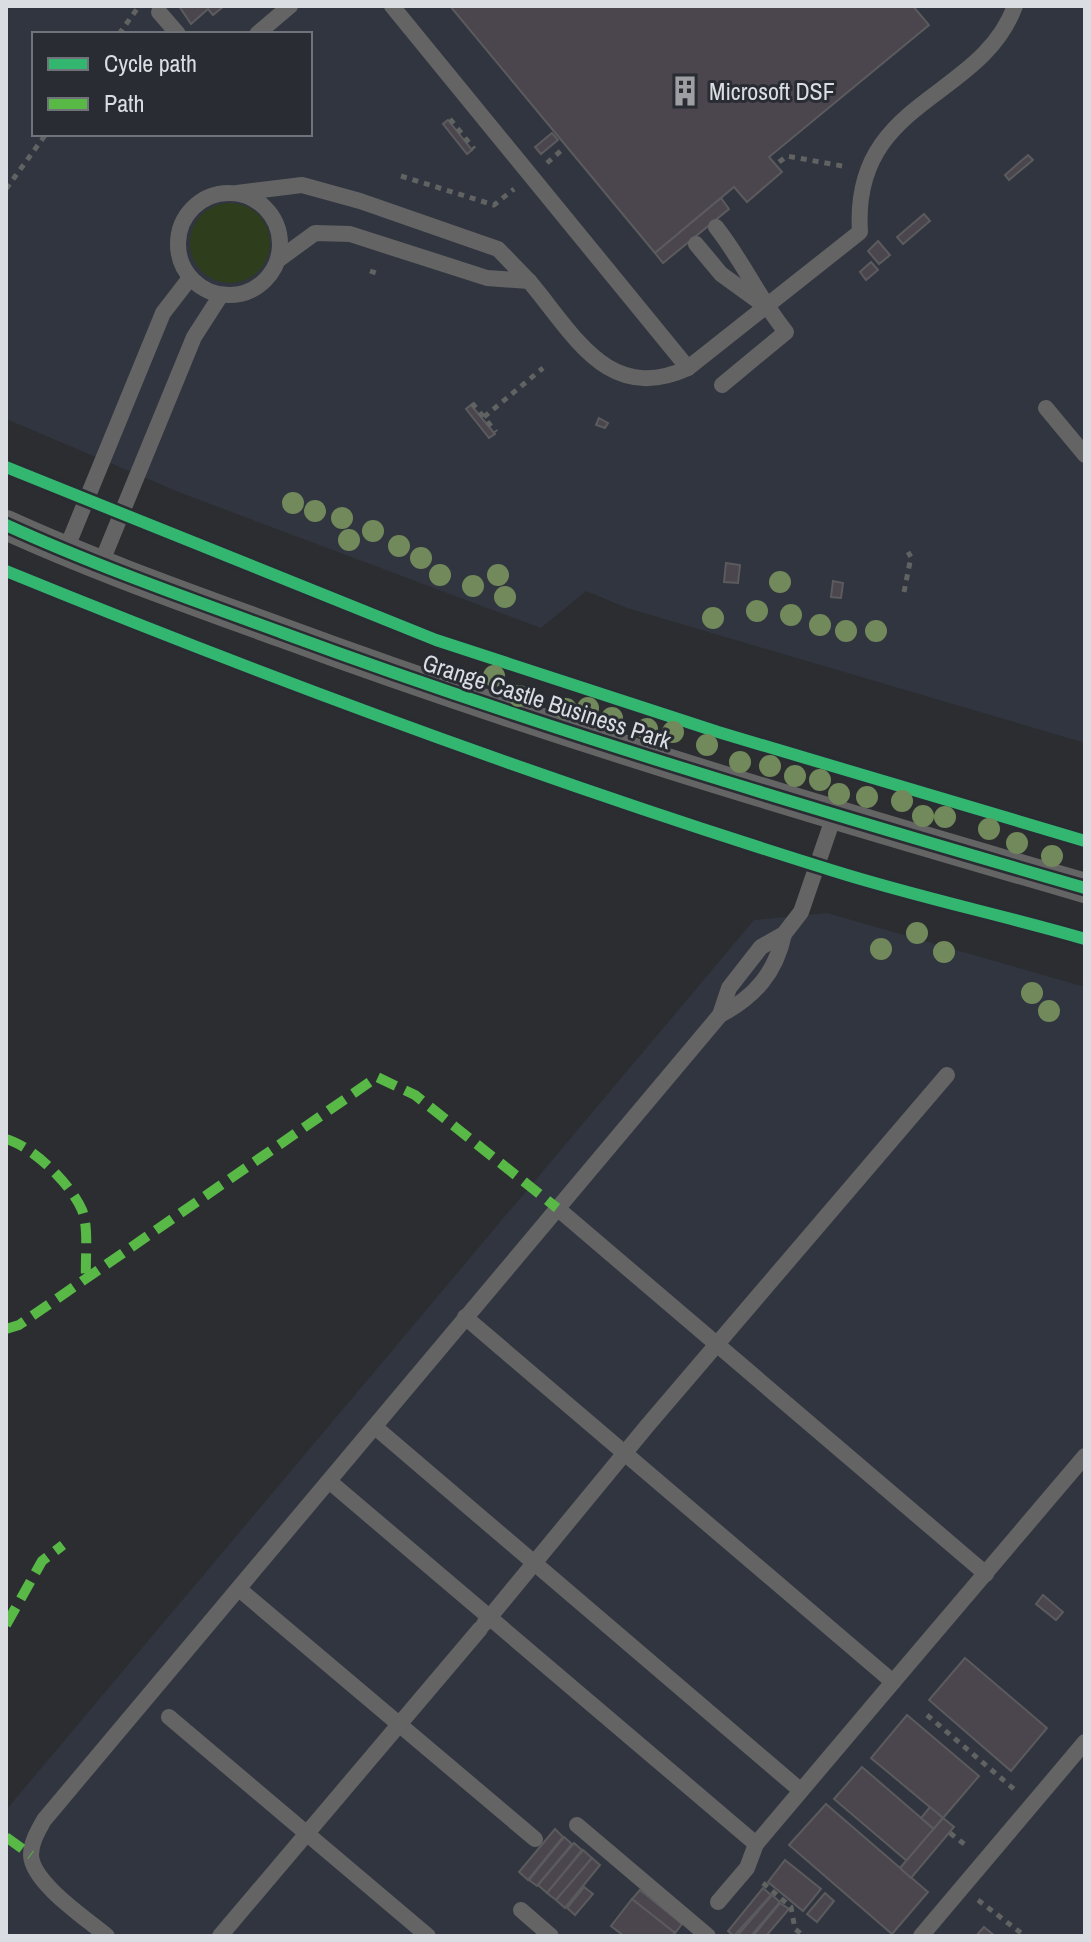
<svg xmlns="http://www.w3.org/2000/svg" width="1091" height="1942" viewBox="0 0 1091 1942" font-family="'Archivo Narrow',sans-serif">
<rect width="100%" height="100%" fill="#2b2d31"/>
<g fill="#30353f" fill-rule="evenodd">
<path d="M 6,6 L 1085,6 L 1085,743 L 627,608 L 586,591 L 541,628 L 181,493 L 6,419 ZM 34,34 L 310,34 L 310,134 L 34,134 Z"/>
<path d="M 827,913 L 1085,987 L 1085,1936 L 6,1936 L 6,1810 L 754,920 Z"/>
</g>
<circle fill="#2e3e1c" cx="230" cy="243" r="40"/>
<g fill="#4b454e" stroke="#5b5b5e" stroke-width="2">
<path d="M 179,6 L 224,6 L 213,15 L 208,9 L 191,24 Z"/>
<path d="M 450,6 L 913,6 L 929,25 L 769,157 L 782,172 L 747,202 L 734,187 L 655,253 Z"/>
<path d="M 448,120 L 472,150 L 467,154 L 443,124 Z"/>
<path d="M 552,133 L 558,140 L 541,154 L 535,147 Z"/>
<path d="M 1028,155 L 1033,160 L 1009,180 L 1005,175 Z"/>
<path d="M 721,198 L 729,209 L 663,263 L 655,253 Z"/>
<path d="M 924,214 L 930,221 L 903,244 L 897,237 Z"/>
<path d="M 878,241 L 890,255 L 879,264 L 868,251 Z"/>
<path d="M 871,262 L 878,270 L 866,280 L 860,272 Z"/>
<path d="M 471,405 L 495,434 L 489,438 L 466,409 Z"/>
<path d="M 599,418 L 608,423 L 605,428 L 596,425 Z"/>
<path d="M 726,563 L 740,565 L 738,583 L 724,582 Z"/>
<path d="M 833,581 L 843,583 L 841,598 L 831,597 Z"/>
<path d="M 1043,1595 L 1063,1612 L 1056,1620 L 1036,1604 Z"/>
<path d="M 965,1658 L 1047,1728 L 1011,1771 L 929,1700 Z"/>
<path d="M 907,1715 L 979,1776 L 943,1818 L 871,1758 Z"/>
<path d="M 862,1767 L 934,1829 L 907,1861 L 834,1799 Z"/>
<path d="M 826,1804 L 928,1892 L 892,1934 L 789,1845 Z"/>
<path d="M 930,1807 L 943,1818 L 934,1829 L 921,1818 Z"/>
<path d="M 943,1818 L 954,1827 L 911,1878 L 900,1868 Z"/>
<path d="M 555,1829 L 563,1837 L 528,1880 L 519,1872 Z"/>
<path d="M 564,1837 L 572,1844 L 537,1886 L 529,1880 Z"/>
<path d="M 574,1843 L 582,1850 L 547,1893 L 538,1885 Z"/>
<path d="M 583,1850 L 592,1858 L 556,1900 L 547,1893 Z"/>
<path d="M 592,1858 L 600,1865 L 565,1908 L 556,1900 Z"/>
<path d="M 785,1860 L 821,1889 L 803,1911 L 768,1882 Z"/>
<path d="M 584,1887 L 593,1894 L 575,1915 L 567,1908 Z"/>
<path d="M 763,1888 L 771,1895 L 734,1936 L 728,1931 Z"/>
<path d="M 640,1890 L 682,1924 L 675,1933 L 632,1899 Z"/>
<path d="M 825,1893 L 834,1901 L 817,1922 L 807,1914 Z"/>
<path d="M 772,1895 L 780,1902 L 751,1936 L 737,1936 Z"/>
<path d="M 632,1899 L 675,1933 L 672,1936 L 624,1936 L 611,1926 Z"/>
<path d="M 780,1903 L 789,1909 L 766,1936 L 753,1936 Z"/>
<path d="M 984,1927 L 995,1936 L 976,1936 Z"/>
</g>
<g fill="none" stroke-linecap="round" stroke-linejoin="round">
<g stroke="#616262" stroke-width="5" stroke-dasharray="6 6" stroke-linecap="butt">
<path d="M 119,34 L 137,9"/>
<path d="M 450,119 L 474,149"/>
<path d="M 779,162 L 787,156 L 848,167"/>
<path d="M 547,163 L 564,148"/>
<path d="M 401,176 L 494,205 L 514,189"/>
<path d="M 6,189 L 46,134"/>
<path d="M 370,271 L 376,273"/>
<path d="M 472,403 L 496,432"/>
<path d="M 484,417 L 543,368"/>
<path d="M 904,592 L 911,557 L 908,552"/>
<path d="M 927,1715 L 1015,1790"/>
<path d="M 950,1833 L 968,1847"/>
<path d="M 763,1883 L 791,1907 L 795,1929 L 804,1936"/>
<path d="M 978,1900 L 1025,1936"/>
</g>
<g stroke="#656465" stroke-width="16">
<path d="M 392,6 L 688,368"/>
<path d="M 159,12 L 178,34"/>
<path d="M 257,34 L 290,6"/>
<circle cx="229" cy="244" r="51"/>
<path d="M 237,193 L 302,185 L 360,201 L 498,249 L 529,281 L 487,278 L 350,234 L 315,233 L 278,260"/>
<path d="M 716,227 C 743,261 759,299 786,332 L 722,385"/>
<path d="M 696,244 L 721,274 L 761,303"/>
<path d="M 529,281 C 574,334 608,405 688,368 L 860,232 C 851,99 980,101 1015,6"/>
<path d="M 1046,408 L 1085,455"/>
<path d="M 65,552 L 163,313 L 190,278"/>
<path d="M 100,566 L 194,337 L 221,295"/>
<path d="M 720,1015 C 755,997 776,972 784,934"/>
<path d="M 557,1208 L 986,1574"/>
<path d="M 465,1317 L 893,1682 L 1085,1456"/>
<path d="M 375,1427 L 800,1790"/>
<path d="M 329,1481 L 756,1844"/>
<path d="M 239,1589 L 535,1839"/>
<path d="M 484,1624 L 647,1426 L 947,1075"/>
<path d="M 169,1717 L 428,1936"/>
<path d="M 577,1825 L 708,1936"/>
<path d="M 718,1902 L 747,1868 L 756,1844 L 893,1682"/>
<path d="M 521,1910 L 551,1936"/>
<path d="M 107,1936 C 87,1919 32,1883 31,1855 C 31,1842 38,1831 44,1820 L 720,1015 L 729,988 L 761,947 L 784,934 L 801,912 L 834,816"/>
<path d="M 220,1936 L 480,1629"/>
<path d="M 921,1936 L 1085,1742"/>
</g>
<path stroke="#656465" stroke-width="30" d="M 6,525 C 96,566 190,599 283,633 C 546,730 815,810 1085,888"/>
<g stroke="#58b947" stroke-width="10" stroke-dasharray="20 10" stroke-linecap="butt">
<path d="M 6,1139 C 32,1146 71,1184 82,1210 C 89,1227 85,1259 86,1278"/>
<path d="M 6,1329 L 19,1325 L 377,1077 L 415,1095 L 557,1208"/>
<path d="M 6,1625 L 42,1561 L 63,1545"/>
<path d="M 6,1837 L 31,1855"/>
</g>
<g stroke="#292c33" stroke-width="17">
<g id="cycleway">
<path d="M 6,467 L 436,640 L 718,732 L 1085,841"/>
<path d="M 6,525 C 96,566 190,599 283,633 C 546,730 815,810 1085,888"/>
<path d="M 6,571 C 278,682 554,784 834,871 C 917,897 1002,915 1085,939"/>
</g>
</g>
<use href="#cycleway" stroke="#33b770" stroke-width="12"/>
</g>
<g fill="#72895b">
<circle cx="293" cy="503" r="11"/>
<circle cx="315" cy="511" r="11"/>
<circle cx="342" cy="518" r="11"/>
<circle cx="373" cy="531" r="11"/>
<circle cx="349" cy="540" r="11"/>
<circle cx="399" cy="546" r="11"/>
<circle cx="421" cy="558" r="11"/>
<circle cx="440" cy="575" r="11"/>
<circle cx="498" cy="575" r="11"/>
<circle cx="780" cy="582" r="11"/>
<circle cx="473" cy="586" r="11"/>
<circle cx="505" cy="597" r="11"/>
<circle cx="757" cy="611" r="11"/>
<circle cx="791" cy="615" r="11"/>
<circle cx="713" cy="618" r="11"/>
<circle cx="820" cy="625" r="11"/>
<circle cx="846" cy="631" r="11"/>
<circle cx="876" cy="631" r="11"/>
<circle cx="494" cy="676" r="11"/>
<circle cx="519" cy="696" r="11"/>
<circle cx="588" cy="708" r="11"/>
<circle cx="566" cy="709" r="11"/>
<circle cx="612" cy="718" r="11"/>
<circle cx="647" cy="729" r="11"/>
<circle cx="673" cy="732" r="11"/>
<circle cx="707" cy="745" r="11"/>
<circle cx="740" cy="762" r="11"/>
<circle cx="770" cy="766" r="11"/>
<circle cx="795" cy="776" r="11"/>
<circle cx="820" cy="780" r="11"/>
<circle cx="839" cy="794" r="11"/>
<circle cx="867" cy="797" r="11"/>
<circle cx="902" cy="801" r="11"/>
<circle cx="923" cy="816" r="11"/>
<circle cx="945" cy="817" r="11"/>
<circle cx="989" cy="829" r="11"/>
<circle cx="1017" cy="843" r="11"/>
<circle cx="1052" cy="856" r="11"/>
<circle cx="917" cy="933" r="11"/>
<circle cx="881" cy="949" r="11"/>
<circle cx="944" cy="952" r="11"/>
<circle cx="1032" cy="993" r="11"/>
<circle cx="1049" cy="1011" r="11"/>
</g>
<defs>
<g id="building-bare" transform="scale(2.4)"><path d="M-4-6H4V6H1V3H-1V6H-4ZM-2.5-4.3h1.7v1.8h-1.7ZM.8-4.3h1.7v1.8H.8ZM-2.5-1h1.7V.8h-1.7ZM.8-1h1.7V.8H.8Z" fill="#9d9fa3" stroke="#292c33" stroke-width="2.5" paint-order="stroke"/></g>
</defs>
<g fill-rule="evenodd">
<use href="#building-bare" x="685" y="91"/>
</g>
<g text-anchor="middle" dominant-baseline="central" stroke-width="6" stroke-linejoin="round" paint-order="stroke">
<g font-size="24" fill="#dadde1" stroke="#292c33" text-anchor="start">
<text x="709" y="91">Microsoft DSF</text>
</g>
<g font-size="24" fill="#dadde1" stroke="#292c33">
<text transform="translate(547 701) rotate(18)">Grange Castle Business Park</text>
</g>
</g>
<rect width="1091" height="1942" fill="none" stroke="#dadde1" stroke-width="16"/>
<rect x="32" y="32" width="280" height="104" fill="#292c33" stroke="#707379" stroke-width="2"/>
<rect x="48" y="58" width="40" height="12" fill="#33b770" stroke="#707379" stroke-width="2"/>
<text x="104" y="72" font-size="24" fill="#dadde1">Cycle path</text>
<rect x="48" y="98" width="40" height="12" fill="#58b947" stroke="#707379" stroke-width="2"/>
<text x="104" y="112" font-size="24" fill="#dadde1">Path</text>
</svg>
